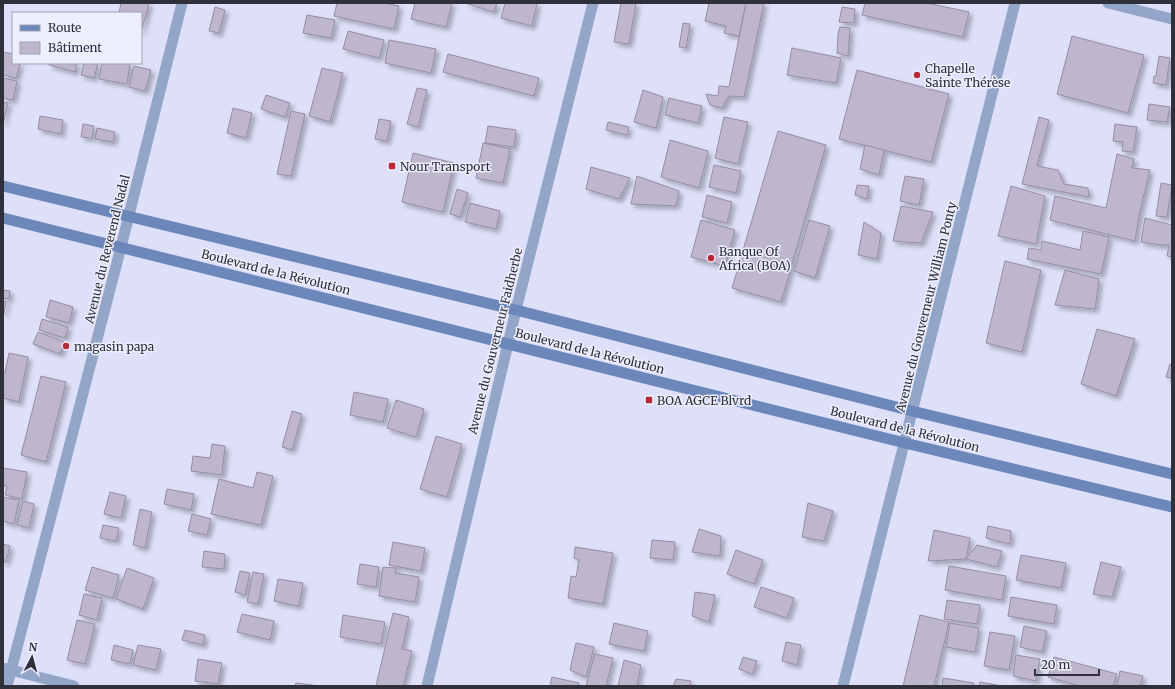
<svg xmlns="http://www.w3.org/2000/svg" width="1175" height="689" viewBox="0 0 1175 689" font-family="Merriweather,serif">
<defs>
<filter id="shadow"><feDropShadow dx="3.5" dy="3.5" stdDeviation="2" flood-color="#0004"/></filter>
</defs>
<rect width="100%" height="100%" fill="#dee0f9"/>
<g fill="#beb6cd" stroke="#958da4" filter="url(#shadow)">
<path d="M 121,3 L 149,3 L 141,33 L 141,13 L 119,13 Z"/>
<path d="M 337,3 L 384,3 L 399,6 L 394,29 L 334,16 Z"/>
<path d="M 415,3 L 452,3 L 446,27 L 411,19 Z"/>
<path d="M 465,3 L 497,3 L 494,12 Z"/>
<path d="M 505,3 L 537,3 L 532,26 L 501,18 Z"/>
<path d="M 621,3 L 636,3 L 629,44 L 614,42 Z"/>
<path d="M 709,3 L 746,3 L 739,36 L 724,33 L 726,26 L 705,21 Z"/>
<path d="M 746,3 L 764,3 L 744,97 L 729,96 L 722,108 L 710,105 L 706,94 L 718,96 L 719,86 L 729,87 Z"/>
<path d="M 865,3 L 927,3 L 969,12 L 963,37 L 862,15 Z"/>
<path d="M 215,7 L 225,10 L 219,33 L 209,31 Z"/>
<path d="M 842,7 L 855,9 L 854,23 L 839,22 Z"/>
<path d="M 307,15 L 335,20 L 331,38 L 303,33 Z"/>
<path d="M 683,23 L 690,24 L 686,48 L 679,47 Z"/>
<path d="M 840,27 L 850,28 L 848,56 L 837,53 L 838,34 Z"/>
<path d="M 348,31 L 384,40 L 379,58 L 343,49 Z"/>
<path d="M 1072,36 L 1144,55 L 1128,113 L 1057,94 Z"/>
<path d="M 389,40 L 436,49 L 431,73 L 385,63 Z"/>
<path d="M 792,48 L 841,58 L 836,83 L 787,75 Z"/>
<path d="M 3,52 L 13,54 L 13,63 L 20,63 L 16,78 L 3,75 Z"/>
<path d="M 448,54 L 539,78 L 534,96 L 443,72 Z"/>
<path d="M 1159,56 L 1170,58 L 1166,85 L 1153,83 L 1154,76 L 1156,76 Z"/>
<path d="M 49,63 L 77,63 L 75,72 L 49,65 Z"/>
<path d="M 84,63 L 98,63 L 94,78 L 81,75 Z"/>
<path d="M 102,63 L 130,63 L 127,84 L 99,79 Z"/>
<path d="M 134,66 L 151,70 L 145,91 L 129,87 Z"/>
<path d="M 322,68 L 343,73 L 330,122 L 309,116 Z"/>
<path d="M 857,70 L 949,94 L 931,162 L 839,139 Z"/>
<path d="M 3,78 L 17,81 L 13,100 L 3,98 Z"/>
<path d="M 417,88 L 427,90 L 418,127 L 407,124 Z"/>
<path d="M 643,90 L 663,97 L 656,128 L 634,122 Z"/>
<path d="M 266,95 L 290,103 L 285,117 L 261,109 Z"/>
<path d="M 669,98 L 702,106 L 698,123 L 665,115 Z"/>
<path d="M 3,102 L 8,103 L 3,124 Z"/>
<path d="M 1149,104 L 1170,107 L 1167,122 L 1147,120 Z"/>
<path d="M 233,108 L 252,113 L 246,138 L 227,133 Z"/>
<path d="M 291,111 L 305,114 L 291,176 L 277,174 Z"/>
<path d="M 40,116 L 63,120 L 61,134 L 38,129 Z"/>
<path d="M 724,117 L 748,122 L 738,164 L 715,158 Z"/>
<path d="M 1039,117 L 1049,120 L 1037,166 L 1058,170 L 1064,184 L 1088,188 L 1089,197 L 1022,184 Z"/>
<path d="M 379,119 L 391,121 L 387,141 L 375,139 Z"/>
<path d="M 608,122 L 629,127 L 627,135 L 606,130 Z"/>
<path d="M 83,124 L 94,126 L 92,138 L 81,137 Z"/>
<path d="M 1115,124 L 1137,127 L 1133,152 L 1122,151 L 1123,142 L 1113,141 Z"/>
<path d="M 488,126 L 516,130 L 514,147 L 485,143 Z"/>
<path d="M 97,128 L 115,132 L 113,142 L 95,139 Z"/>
<path d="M 778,131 L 826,145 L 781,302 L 732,288 Z"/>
<path d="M 670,140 L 708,151 L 699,188 L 661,177 Z"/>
<path d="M 483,143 L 510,149 L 503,183 L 476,178 Z"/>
<path d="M 865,145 L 884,150 L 879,175 L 860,169 Z"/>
<path d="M 413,153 L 454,163 L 443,212 L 402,202 Z"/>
<path d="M 1117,154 L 1134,159 L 1132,168 L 1150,170 L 1139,215 L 1135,241 L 1050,220 L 1055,196 L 1106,208 Z"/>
<path d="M 714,165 L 741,171 L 736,193 L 709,187 Z"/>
<path d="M 591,167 L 630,178 L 619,199 L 586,189 Z"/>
<path d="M 637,176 L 679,191 L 676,206 L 631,204 Z"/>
<path d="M 905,176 L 924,179 L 919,205 L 900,201 Z"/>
<path d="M 1161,183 L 1172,185 L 1167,217 L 1156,216 Z"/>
<path d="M 857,185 L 869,186 L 867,199 L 855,195 Z"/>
<path d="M 1011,186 L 1045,196 L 1036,244 L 998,236 Z"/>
<path d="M 457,189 L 468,193 L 460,217 L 450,214 Z"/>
<path d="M 707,195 L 732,202 L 727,223 L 702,217 Z"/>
<path d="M 470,203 L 500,211 L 496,229 L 465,222 Z"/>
<path d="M 901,206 L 933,212 L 921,243 L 893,241 Z"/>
<path d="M 1145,218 L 1172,225 L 1172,257 L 1167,256 L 1169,245 L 1162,245 L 1141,242 Z"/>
<path d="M 701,220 L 735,230 L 725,266 L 691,257 Z"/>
<path d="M 809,220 L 830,226 L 815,278 L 794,271 Z"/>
<path d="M 864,222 L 881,233 L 877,259 L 858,255 Z"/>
<path d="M 1083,231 L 1109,237 L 1101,274 L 1027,259 L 1029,248 L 1041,250 L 1042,241 L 1080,250 Z"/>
<path d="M 1005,261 L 1041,270 L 1022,352 L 986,343 Z"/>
<path d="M 1065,270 L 1099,279 L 1095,309 L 1055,305 Z"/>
<path d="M 3,290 L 10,291 L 9,299 L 3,298 Z"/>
<path d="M 50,300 L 73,307 L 69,323 L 46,317 Z"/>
<path d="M 3,301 L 6,301 L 4,314 L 3,314 Z"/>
<path d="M 42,319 L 68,327 L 65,338 L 39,330 Z"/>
<path d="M 1097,329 L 1135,339 L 1116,396 L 1081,384 Z"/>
<path d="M 38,332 L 64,342 L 60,354 L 33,344 Z"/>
<path d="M 9,353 L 28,357 L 19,402 L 3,398 L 3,372 L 5,373 Z"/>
<path d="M 1170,364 L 1172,365 L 1172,378 L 1166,377 Z"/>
<path d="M 41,376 L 66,382 L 46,462 L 21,455 Z"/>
<path d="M 354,392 L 388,399 L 383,422 L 350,415 Z"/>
<path d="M 396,400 L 424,409 L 416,437 L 387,428 Z"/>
<path d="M 292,411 L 302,414 L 292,450 L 282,447 Z"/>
<path d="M 436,436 L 462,444 L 447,497 L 420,489 Z"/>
<path d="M 212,444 L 225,446 L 222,475 L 191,471 L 193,456 L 210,458 Z"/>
<path d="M 3,468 L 27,472 L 22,499 L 5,495 L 7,486 L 3,485 Z"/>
<path d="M 257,472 L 273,476 L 261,525 L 211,514 L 219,479 L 253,488 Z"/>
<path d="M 167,489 L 194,494 L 191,510 L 164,504 Z"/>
<path d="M 110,492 L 126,496 L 121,518 L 104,514 Z"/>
<path d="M 3,497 L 19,500 L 14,524 L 3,521 Z"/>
<path d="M 23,501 L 34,504 L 29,528 L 17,525 Z"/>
<path d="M 808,503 L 833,511 L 824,541 L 802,537 Z"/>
<path d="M 140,509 L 152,512 L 145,548 L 133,545 Z"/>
<path d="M 192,514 L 211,519 L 207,535 L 188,531 Z"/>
<path d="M 103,525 L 119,528 L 116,541 L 100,538 Z"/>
<path d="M 988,526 L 1011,531 L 1010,544 L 986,538 Z"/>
<path d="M 699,529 L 721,536 L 720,556 L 692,552 Z"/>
<path d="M 934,530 L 970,538 L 966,559 L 928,561 Z"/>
<path d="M 652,540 L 675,542 L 673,560 L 650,558 Z"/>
<path d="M 393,542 L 425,548 L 421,571 L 389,565 Z"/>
<path d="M 3,544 L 10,546 L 6,562 L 3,562 Z"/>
<path d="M 977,545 L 1002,551 L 997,567 L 966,559 Z"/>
<path d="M 575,547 L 613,553 L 603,604 L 568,598 L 571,576 L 576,577 L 579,560 L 574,558 Z"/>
<path d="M 736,550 L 763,560 L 754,584 L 727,574 Z"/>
<path d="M 204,551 L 225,554 L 224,569 L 202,567 Z"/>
<path d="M 1021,555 L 1066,563 L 1061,588 L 1016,580 Z"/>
<path d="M 1101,562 L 1121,567 L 1112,597 L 1093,594 Z"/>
<path d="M 360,564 L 379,567 L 376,587 L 357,584 Z"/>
<path d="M 949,566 L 1006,576 L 1002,600 L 945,590 Z"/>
<path d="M 92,567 L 119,575 L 113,598 L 85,590 Z"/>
<path d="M 383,567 L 396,568 L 395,573 L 419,577 L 415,602 L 379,596 Z"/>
<path d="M 127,568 L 154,578 L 143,609 L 116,599 Z"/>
<path d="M 240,571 L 250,573 L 245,595 L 235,592 Z"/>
<path d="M 253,572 L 264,574 L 258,604 L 247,602 Z"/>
<path d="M 278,579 L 303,583 L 299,606 L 274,601 Z"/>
<path d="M 761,587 L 794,598 L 787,618 L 754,607 Z"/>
<path d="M 695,592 L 715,595 L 709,622 L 692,616 Z"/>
<path d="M 84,594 L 102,598 L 97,620 L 79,615 Z"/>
<path d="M 1011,597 L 1057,605 L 1054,624 L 1008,616 Z"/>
<path d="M 947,600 L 980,605 L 977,624 L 944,619 Z"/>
<path d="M 393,613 L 409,617 L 402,649 L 412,651 L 403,686 L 376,686 Z"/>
<path d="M 242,614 L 274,621 L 270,640 L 237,632 Z"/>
<path d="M 343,615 L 385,622 L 381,644 L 340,637 Z"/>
<path d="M 920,615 L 949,622 L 934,686 L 903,686 Z"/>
<path d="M 77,620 L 95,624 L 85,664 L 67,660 Z"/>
<path d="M 614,623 L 648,631 L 644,651 L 609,644 Z"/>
<path d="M 950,623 L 979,628 L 975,652 L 946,647 Z"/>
<path d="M 1024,626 L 1047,631 L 1042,652 L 1020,647 Z"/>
<path d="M 185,630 L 205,635 L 203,645 L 182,640 Z"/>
<path d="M 990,632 L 1015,636 L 1009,670 L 984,666 Z"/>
<path d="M 786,642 L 801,645 L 797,665 L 782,661 Z"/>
<path d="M 576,643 L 594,647 L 586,677 L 570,670 Z"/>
<path d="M 114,645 L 133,650 L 130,664 L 111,660 Z"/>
<path d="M 138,645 L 161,649 L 156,670 L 133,665 Z"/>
<path d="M 595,654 L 613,658 L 606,686 L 586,686 Z"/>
<path d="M 1016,655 L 1040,659 L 1036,681 L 1013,676 Z"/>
<path d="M 743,657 L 757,661 L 752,674 L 739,669 Z"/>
<path d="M 1054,657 L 1117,674 L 1113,686 L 1080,686 L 1048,677 Z"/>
<path d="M 198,659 L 222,663 L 218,684 L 195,681 Z"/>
<path d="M 624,660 L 641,665 L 637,686 L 618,686 Z"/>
<path d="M 1120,671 L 1143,676 L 1140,686 L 1117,686 Z"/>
<path d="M 552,677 L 579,683 L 578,686 L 550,686 Z"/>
<path d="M 943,678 L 974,683 L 973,686 L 942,686 Z"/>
<path d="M 676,679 L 691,681 L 690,686 L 673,686 Z"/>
<path d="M 980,682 L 1002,686 L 979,686 Z"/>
<path d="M 296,683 L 319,686 L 295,686 Z"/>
</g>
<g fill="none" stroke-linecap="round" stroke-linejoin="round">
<g stroke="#93a6c8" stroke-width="11">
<path d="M 1108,3 L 1172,19"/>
<path d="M 3,668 L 74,686"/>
<path d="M 7,686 L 121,247 L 182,3"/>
<path d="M 427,686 L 516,310 L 593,3"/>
<path d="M 843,686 L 1015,3"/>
</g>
<g stroke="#6c87b9" stroke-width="11">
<path d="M 3,186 L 516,310 L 912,411 L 1172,474"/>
<path d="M 3,218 L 905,443 L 1172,507"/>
</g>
</g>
<g fill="#ba2936" stroke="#edeefe" stroke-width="1.5">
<circle cx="917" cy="75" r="4"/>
<rect x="388" y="162" width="8" height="8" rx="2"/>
<circle cx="711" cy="258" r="4"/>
<circle cx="66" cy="346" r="4"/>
<rect x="645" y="396" width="8" height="8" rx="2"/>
</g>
<g text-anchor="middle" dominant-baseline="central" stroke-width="3" stroke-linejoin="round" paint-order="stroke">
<g font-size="12" fill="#2f3039" stroke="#edeefe" text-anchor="start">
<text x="925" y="68">Chapelle<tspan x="925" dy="14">Sainte Thérèse</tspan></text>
<text x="400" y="166">Nour Transport</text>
<text x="719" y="251">Banque Of<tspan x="719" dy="14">Africa (BOA)</tspan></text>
<text x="74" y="346">magasin papa</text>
<text x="657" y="400">BOA AGCE Blvrd</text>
</g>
<g font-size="12" fill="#2f3039" stroke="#edeefe">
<text transform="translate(107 249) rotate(-76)">Avenue du Reverend Nadal</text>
<text transform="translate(276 272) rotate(14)">Boulevard de la Révolution</text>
<text transform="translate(926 307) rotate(-76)">Avenue du Gouverneur William Ponty</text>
<text transform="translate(495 341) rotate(-76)">Avenue du Gouverneur Faidherbe</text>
<text transform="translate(590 351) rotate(14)">Boulevard de la Révolution</text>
<text transform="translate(905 429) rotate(14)">Boulevard de la Révolution</text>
</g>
</g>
<rect width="1175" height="689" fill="none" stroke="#2f3039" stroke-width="8"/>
<rect x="12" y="12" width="130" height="52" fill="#edeefe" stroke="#a1a2af"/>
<rect x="20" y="25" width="20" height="6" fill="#6c87b9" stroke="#a1a2af"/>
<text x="48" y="32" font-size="12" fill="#2f3039">Route</text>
<rect x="20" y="42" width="20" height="12" fill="#beb6cd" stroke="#a1a2af"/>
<text x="48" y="52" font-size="12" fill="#2f3039">Bâtiment</text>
<g transform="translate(32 657) rotate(6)" stroke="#edeefe" stroke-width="3" paint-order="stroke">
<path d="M0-3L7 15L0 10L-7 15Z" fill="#2f3039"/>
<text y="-6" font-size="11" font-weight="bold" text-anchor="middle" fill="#2f3039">N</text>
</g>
<path d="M1035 669v6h64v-6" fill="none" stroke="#2f3039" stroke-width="2"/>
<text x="1041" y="669" font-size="12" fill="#2f3039" stroke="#edeefe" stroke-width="3" paint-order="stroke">20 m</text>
</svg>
